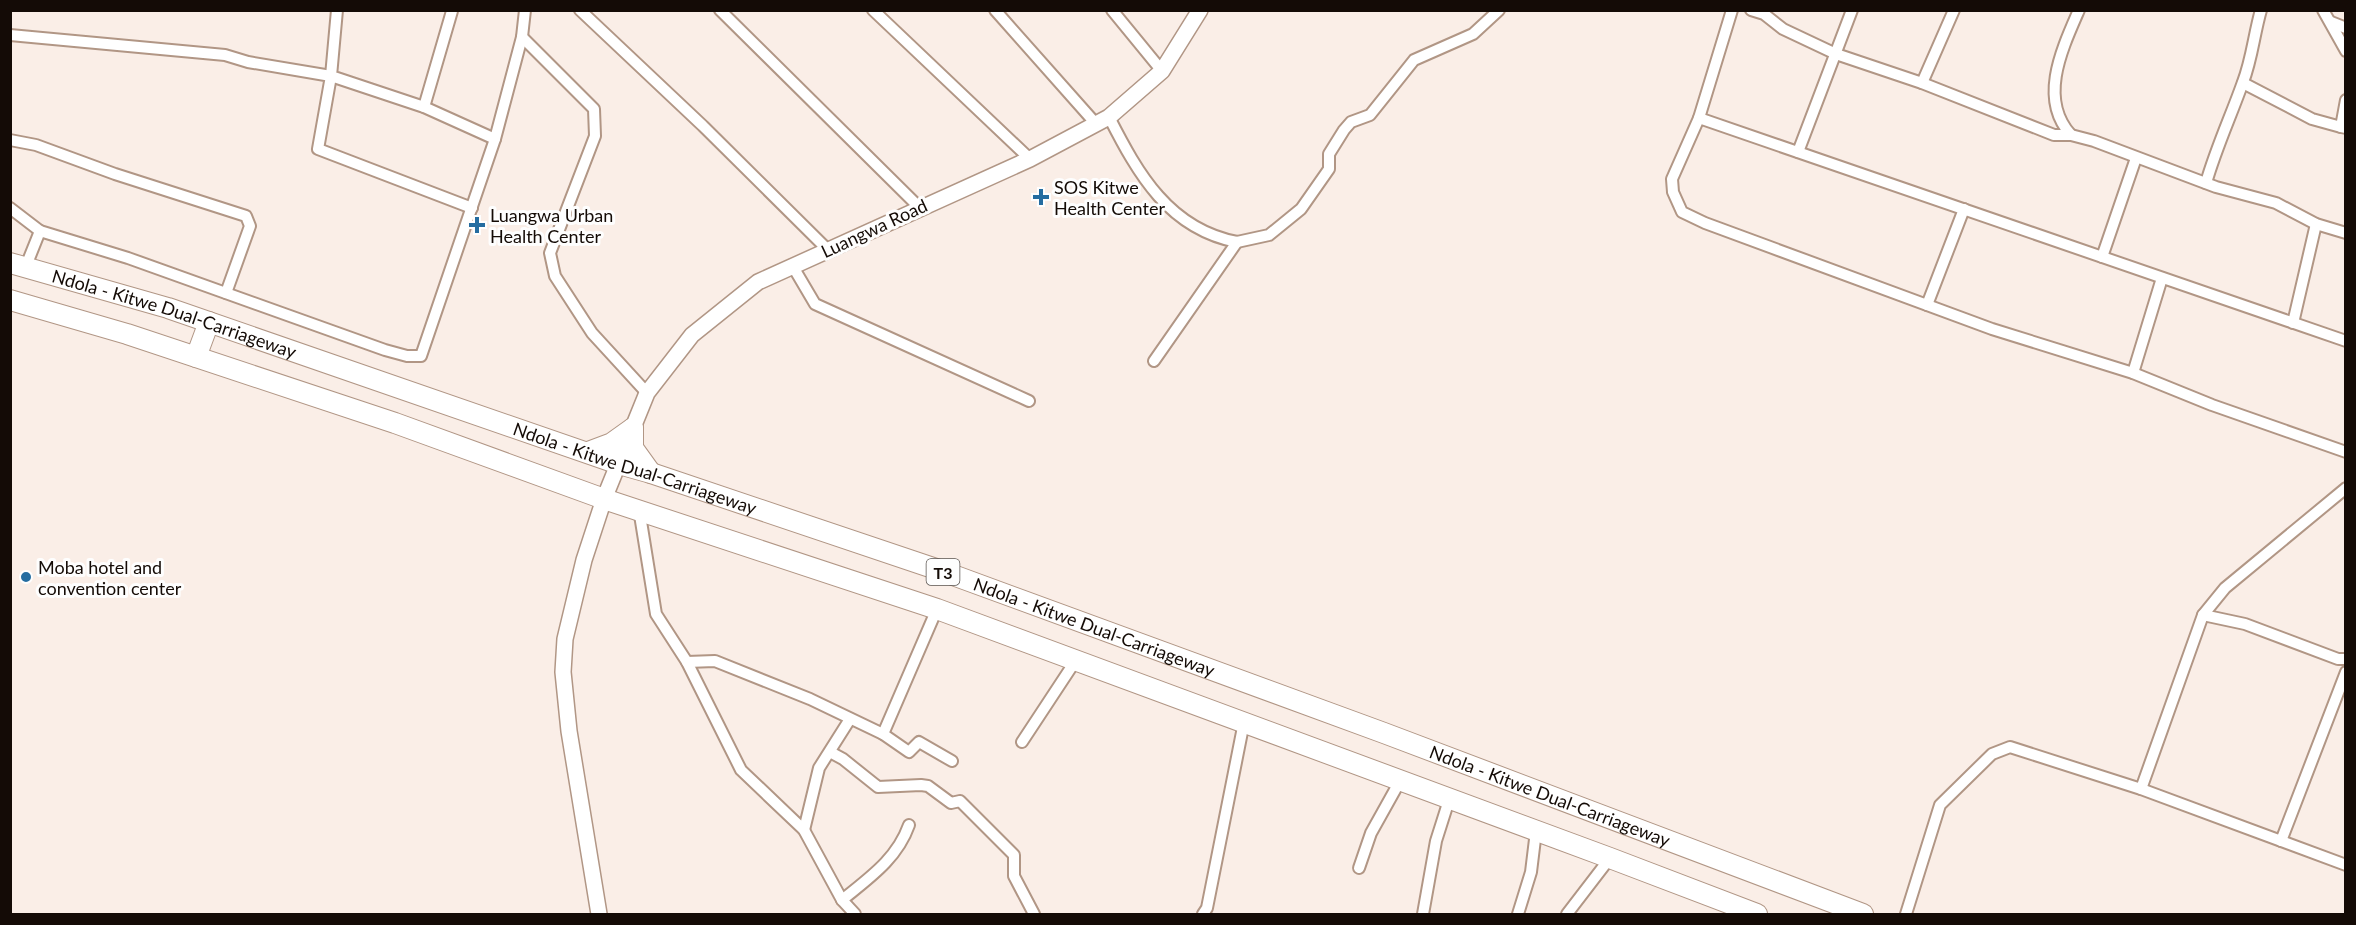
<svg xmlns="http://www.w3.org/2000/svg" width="2356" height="925" viewBox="0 0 2356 925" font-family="Lato,sans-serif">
<rect width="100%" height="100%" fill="#faeee7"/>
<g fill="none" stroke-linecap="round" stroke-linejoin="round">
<g stroke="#b19685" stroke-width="14">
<g id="street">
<path d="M 337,10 L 331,76 L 424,107 L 495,139"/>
<path d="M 580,10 L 703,126 L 827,249"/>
<path d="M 720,10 L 919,207"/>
<path d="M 873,10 L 1030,159"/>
<path d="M 995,10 L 1097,125"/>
<path d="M 1112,10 L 1162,71"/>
<path d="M 1732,10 L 1699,118 L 1672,179 L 1673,192 L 1682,212 L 1705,223 L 1992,329 L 2133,373 L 2212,405 L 2346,452"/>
<path d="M 1751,10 L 1764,14 L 1783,29 L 1836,54 L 1922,83 L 2054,135 L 2071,135 L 2094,141 L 2216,187 L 2276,203 L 2316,224 L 2346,233"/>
<path d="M 2323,10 L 2346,51"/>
<path d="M 2331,22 L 2346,28"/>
<path d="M 10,35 L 225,55 L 248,62 L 331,76 L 318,149 L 472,208"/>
<path d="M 522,37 L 594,109 L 595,136 L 550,253 L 555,276 L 592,333 L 647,393"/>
<path d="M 1922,83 L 1954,10"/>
<path d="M 2243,83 L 2312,119 L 2341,127"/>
<path d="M 2346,100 L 2341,127 L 2346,128"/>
<path d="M 424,107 L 452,11"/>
<path d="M 1109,117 C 1138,174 1169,229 1237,242 L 1154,361"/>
<path d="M 1699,118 L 2346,341"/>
<path d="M 2071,135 C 2038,99 2062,49 2079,10"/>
<path d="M 10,140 L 36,145 L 115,174 L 246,216 L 250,226 L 226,293"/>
<path d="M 1798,152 L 1852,10"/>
<path d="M 2206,183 C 2216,148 2231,116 2243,82 C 2252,59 2254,34 2261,10"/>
<path d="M 10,208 L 40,231"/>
<path d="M 1237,242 L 1269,235 L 1301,209 L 1329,169 L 1329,154 L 1344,130 L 1351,122 L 1370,115 L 1414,60 L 1473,34 L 1499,10"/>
<path d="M 2102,257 L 2136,158"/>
<path d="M 792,265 L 815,304 L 1029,401"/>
<path d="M 26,266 L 40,231 L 128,258 L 385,350 L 407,356 L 421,356 L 495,139 L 522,37 L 525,10"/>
<path d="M 1927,305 L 1964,209"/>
<path d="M 2293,323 L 2316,224"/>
<path d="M 2133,373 L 2162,278"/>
<path d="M 639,509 L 656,614 L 687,662 L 741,770 L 804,830 L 842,900 L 855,914"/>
<path d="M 2203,615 L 2245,624 L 2338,659 L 2346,659"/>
<path d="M 687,662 L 715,661 L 810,699 L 883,734 L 909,752 L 919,742 L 952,761"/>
<path d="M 883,734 L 937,609"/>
<path d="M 1022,742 L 1076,660"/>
<path d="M 830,752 L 843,759 L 878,787 L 921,785 L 928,786 L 951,803 L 960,801 L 1014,855 L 1014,876 L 1034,914"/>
<path d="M 2141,789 L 2203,615 L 2225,588 L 2346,488"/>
<path d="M 804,830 L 819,768 L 850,719"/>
<path d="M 2281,841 L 2346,672"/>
<path d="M 1359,868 L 1371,833 L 1400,781"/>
<path d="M 842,900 C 869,878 897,859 909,825"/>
<path d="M 1203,914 L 1207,908 L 1244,722"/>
<path d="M 1423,914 L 1436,841 L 1449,800"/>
<path d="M 1518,914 L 1531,872 L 1536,831"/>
<path d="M 1567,914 L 1610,858"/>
<path d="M 1906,914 L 1940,805 L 1992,754 L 2010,747 L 2141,789 L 2346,865"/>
</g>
</g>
<g stroke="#b19685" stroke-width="18">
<path id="secondary" d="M 599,914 L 569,731 L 563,672 L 565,639 L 584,560 L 604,499 L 647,393 L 692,335 L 758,282 L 1030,159 L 1109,117 L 1162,71 L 1200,10"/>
</g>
<g stroke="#b19685" stroke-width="22">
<g id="highway">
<path id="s1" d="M 10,263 L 168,308 L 619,464 L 651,473 L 942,571 L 1384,733 L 1863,914"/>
<path d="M 10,300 L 127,334 L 395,423 L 604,499 L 937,609 L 1610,858 L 1757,914"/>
<path d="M 196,357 L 209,322"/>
<path d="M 633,428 L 633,448 L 651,473"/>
<path d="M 588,452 L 612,443 L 633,428"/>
</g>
</g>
<use href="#street" stroke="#fff" stroke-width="10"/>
<use href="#secondary" stroke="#fff" stroke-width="15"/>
<use href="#highway" stroke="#fff" stroke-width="20"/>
</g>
<g fill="#246ca0" stroke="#fefefe" stroke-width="2">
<path d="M1038 188h6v6h6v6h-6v6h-6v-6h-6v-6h6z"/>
<path d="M474 216h6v6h6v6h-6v6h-6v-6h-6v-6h6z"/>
<circle cx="26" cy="577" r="6"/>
</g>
<g text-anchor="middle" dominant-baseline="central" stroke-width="6" stroke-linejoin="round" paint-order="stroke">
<rect fill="#fefefe" stroke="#5a5450" stroke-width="1.5" x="926.5" y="559" width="33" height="26" rx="4.5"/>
<g font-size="16" font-weight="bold" fill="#140b06">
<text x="943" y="572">T3</text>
</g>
<g font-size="18" fill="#140b06" stroke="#fefefe" text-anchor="start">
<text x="1054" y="187">SOS Kitwe<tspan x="1054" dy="21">Health Center</tspan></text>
<text x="490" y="215">Luangwa Urban<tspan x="490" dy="21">Health Center</tspan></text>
<text x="38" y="567">Moba hotel and<tspan x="38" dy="21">convention center</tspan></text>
</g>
<g font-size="18" fill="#140b06" stroke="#fefefe">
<text transform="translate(874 228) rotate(-25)">Luangwa Road</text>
<text stroke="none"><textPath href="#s1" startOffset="172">Ndola - Kitwe Dual-Carriageway</textPath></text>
<text stroke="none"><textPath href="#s1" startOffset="658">Ndola - Kitwe Dual-Carriageway</textPath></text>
<text stroke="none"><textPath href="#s1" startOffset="1144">Ndola - Kitwe Dual-Carriageway</textPath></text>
<text stroke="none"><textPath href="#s1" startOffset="1630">Ndola - Kitwe Dual-Carriageway</textPath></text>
</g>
</g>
<rect width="2356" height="925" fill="none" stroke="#140b06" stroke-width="24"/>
</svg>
